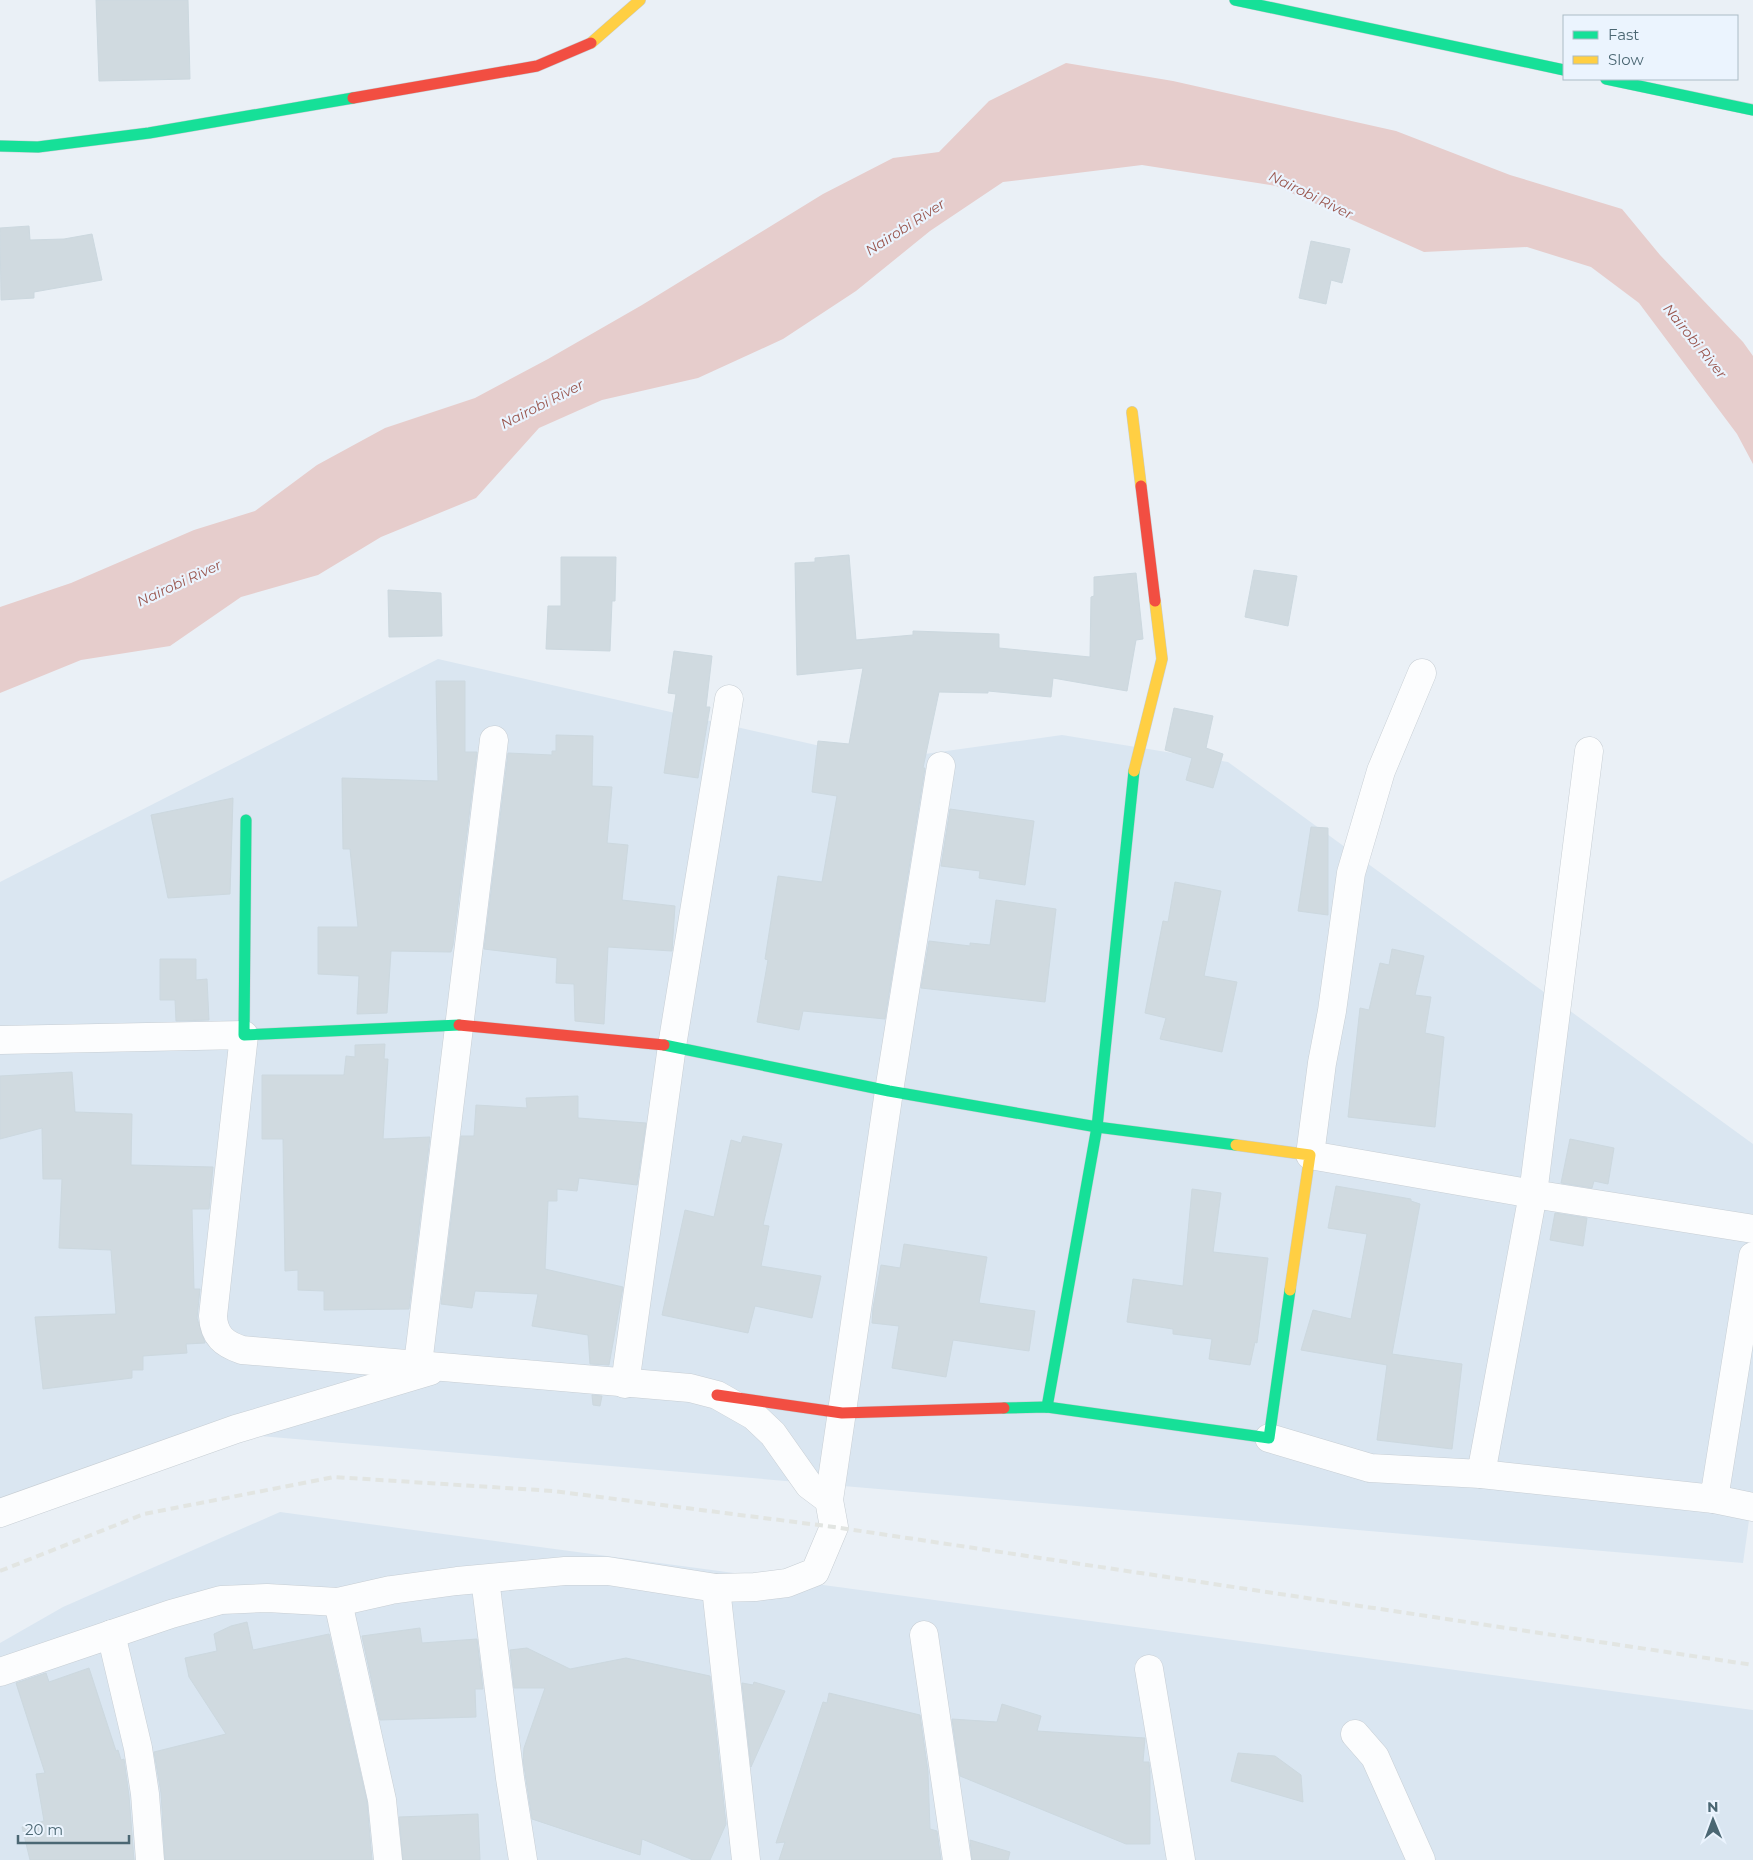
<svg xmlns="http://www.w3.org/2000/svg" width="1753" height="1860" viewBox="0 0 1753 1860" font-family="Montserrat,sans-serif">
<rect width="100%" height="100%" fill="#eaf0f6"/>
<g fill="#dae6f1">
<path d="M 438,659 L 882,760 L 1062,735 L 1228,762 L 1753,1144 L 1753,1492 L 1743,1563 L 214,1432 L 0,1505 L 0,882 Z"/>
<path d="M 280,1512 L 1753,1710 L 1753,1860 L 0,1860 L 0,1643 L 63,1607 Z"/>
</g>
<path fill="#e6cdcc" d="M 1066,63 L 1173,81 L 1396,131 L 1510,175 L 1622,209 L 1660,255 L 1743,342 L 1753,356 L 1753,464 L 1737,434 L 1639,303 L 1591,267 L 1527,247 L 1424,252 L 1276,186 L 1142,165 L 1003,182 L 930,231 L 856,291 L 783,339 L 698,378 L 602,400 L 539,428 L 476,498 L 381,537 L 318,575 L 241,597 L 170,646 L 81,660 L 0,693 L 0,607 L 71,583 L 194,530 L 255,511 L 317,465 L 385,428 L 475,398 L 548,359 L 642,305 L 823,194 L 893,158 L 939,152 L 989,101 Z"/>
<g fill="#d0dae0" stroke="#ccd8df">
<path d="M 96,0 L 188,0 L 190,79 L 99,81 Z"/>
<path d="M 29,226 L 30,240 L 64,239 L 92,234 L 102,280 L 34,292 L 34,298 L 1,300 L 0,228 Z"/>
<path d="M 1311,241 L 1350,249 L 1342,283 L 1331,280 L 1326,304 L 1299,298 Z"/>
<path d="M 849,555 L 856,640 L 913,635 L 913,631 L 999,634 L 999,648 L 1090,657 L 1091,597 L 1094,596 L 1094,577 L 1136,573 L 1143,639 L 1136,640 L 1127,691 L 1053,678 L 1051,697 L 988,691 L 988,693 L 939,692 L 923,768 L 925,768 L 885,1019 L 803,1011 L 799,1030 L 757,1022 L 768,960 L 765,959 L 778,876 L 822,882 L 837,796 L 812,792 L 818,741 L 849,744 L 863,668 L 797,675 L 795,563 L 815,562 L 815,558 Z"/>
<path d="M 561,557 L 616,557 L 615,601 L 612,601 L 610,651 L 546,649 L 548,606 L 561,606 Z"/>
<path d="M 1254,570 L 1297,576 L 1288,626 L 1245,617 Z"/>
<path d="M 388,590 L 441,593 L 442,636 L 389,637 Z"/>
<path d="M 674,651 L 712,656 L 706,707 L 710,707 L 698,778 L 664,773 L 676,694 L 668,693 Z"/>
<path d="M 436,681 L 465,681 L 465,752 L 477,752 L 453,945 L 451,952 L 391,951 L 387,1013 L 357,1014 L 359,976 L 318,974 L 318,927 L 358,927 L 350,849 L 343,849 L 342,778 L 438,781 Z"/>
<path d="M 1174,708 L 1213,716 L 1206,748 L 1223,754 L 1213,788 L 1186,780 L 1192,758 L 1165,750 Z"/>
<path d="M 556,735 L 593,736 L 592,786 L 612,787 L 607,843 L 628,845 L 622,900 L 675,906 L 672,951 L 608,947 L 604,1024 L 575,1021 L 574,984 L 556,983 L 557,958 L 484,949 L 508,753 L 552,755 L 552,751 L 556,751 Z"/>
<path d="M 233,798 L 230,894 L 168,898 L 151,815 Z"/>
<path d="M 950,809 L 1034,821 L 1025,885 L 979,878 L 980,871 L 941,866 Z"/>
<path d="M 1311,827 L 1328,828 L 1328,915 L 1298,911 Z"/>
<path d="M 1175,882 L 1221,891 L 1204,976 L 1237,982 L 1222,1052 L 1160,1039 L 1166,1018 L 1145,1013 L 1163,921 L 1168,922 Z"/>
<path d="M 996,900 L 1056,909 L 1045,1002 L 921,988 L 929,941 L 970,946 L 970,943 L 990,945 Z"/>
<path d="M 1392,949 L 1424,956 L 1415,995 L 1431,997 L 1425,1033 L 1444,1037 L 1435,1127 L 1348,1117 L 1360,1008 L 1369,1010 L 1380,963 L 1389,965 Z"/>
<path d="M 160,959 L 196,959 L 196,980 L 207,979 L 209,1020 L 176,1021 L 175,1000 L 160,1000 Z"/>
<path d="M 385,1044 L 384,1059 L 388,1059 L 383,1139 L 430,1137 L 409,1309 L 324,1310 L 324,1291 L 298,1290 L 298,1270 L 285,1271 L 283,1139 L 262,1139 L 262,1075 L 344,1075 L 346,1056 L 355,1057 L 355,1045 Z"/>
<path d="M 72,1072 L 75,1112 L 132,1114 L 131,1165 L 213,1167 L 209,1209 L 192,1209 L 194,1289 L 200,1289 L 197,1318 L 205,1343 L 186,1344 L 187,1353 L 143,1356 L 143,1370 L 132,1370 L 132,1378 L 43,1389 L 35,1317 L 116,1314 L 111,1250 L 59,1248 L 62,1179 L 43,1179 L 42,1128 L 0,1139 L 0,1076 Z"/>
<path d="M 578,1096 L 578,1118 L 646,1123 L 637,1185 L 579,1178 L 577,1191 L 557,1189 L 557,1201 L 548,1201 L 545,1269 L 623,1287 L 609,1365 L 590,1364 L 588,1335 L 532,1326 L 538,1294 L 475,1291 L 472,1308 L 441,1304 L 461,1136 L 474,1136 L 476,1105 L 527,1108 L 526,1098 Z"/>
<path d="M 743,1136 L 782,1144 L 763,1225 L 769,1226 L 761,1266 L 821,1276 L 812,1318 L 755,1306 L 748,1333 L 662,1315 L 685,1210 L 714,1217 L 731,1140 L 741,1143 Z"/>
<path d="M 1570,1139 L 1614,1148 L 1608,1184 L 1594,1181 L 1592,1188 L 1561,1183 Z"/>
<path d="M 1336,1186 L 1411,1199 L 1411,1201 L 1420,1204 L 1392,1354 L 1462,1364 L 1452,1449 L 1377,1440 L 1387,1365 L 1301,1350 L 1313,1310 L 1351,1319 L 1367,1234 L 1328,1228 Z"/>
<path d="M 1192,1189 L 1221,1193 L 1213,1252 L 1268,1258 L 1257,1343 L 1255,1342 L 1250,1365 L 1209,1359 L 1212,1339 L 1173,1334 L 1173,1329 L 1127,1322 L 1133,1279 L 1183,1286 Z"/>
<path d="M 1555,1213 L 1587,1218 L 1583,1246 L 1550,1240 Z"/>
<path d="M 904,1244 L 987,1257 L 979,1303 L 1035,1311 L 1029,1351 L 953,1340 L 946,1377 L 892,1368 L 899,1326 L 872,1323 L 873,1308 L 881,1265 L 900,1268 Z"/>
<path d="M 592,1395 L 602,1396 L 600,1406 L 593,1405 Z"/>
<path d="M 247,1622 L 253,1650 L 329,1634 L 367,1802 L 372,1860 L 165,1860 L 161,1793 L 154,1752 L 226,1734 L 189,1677 L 185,1658 L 217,1651 L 214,1634 L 231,1626 Z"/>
<path d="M 420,1628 L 422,1643 L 477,1639 L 483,1689 L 475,1689 L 476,1717 L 380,1720 L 362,1636 Z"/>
<path d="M 527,1648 L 570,1669 L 626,1658 L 710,1676 L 726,1824 L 710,1860 L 693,1860 L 642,1839 L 640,1855 L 532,1819 L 523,1760 L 524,1748 L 545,1688 L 514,1688 L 510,1650 Z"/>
<path d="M 89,1668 L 116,1751 L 118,1750 L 121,1760 L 124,1759 L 129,1796 L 134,1860 L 30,1860 L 22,1827 L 44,1821 L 36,1774 L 45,1773 L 16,1683 L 46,1673 L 49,1682 Z"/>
<path d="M 754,1682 L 785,1691 L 751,1767 L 742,1683 L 753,1685 Z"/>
<path d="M 829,1693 L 920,1715 L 928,1772 L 930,1829 L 937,1831 L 941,1860 L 779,1860 L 785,1842 L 776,1843 L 823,1702 L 827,1703 Z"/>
<path d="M 1002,1704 L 1041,1716 L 1037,1731 L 1145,1738 L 1143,1762 L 1149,1762 L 1150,1772 L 1150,1844 L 1126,1844 L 960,1776 L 952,1719 L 997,1722 Z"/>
<path d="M 1238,1753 L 1275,1756 L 1301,1775 L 1303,1802 L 1231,1781 Z"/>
<path d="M 478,1814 L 480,1860 L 403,1860 L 399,1817 Z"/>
<path d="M 970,1840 L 1010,1852 L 1008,1860 L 972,1860 Z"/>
</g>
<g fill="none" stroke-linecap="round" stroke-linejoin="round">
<g stroke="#c7ced4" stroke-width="29">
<g id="street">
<path d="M 1589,751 L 1533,1194 L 1753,1229"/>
<path d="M 0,1040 L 244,1035 L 213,1316 C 214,1336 224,1344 242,1350 L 690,1388 L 717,1395 L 754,1416 L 773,1434 L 809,1485 L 829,1500 L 834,1527 L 815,1572 L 787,1583 L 755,1587 L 716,1588 L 608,1571 L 565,1571 L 457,1581 L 391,1590 L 338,1602 L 267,1598 L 221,1600 L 171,1614 L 0,1672"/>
<path d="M 418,1364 L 494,740"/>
<path d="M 625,1384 L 672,1046 L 729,699"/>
<path d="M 1269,1438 L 1370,1468 L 1481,1474 L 1533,1194 L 1310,1155 L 1322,1063 L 1332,1011 L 1351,873 L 1381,771 L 1422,673"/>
<path d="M 1481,1474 L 1714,1499 L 1753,1256"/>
<path d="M 1714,1499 L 1753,1507"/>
<path d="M 829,1500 L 889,1091 L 941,766"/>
<path d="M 0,1513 L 236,1429 L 430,1371"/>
<path d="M 485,1579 L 510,1778 L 523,1860"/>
<path d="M 716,1588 L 746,1860"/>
<path d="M 338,1602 L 382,1800 L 388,1860"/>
<path d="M 111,1634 L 138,1748 L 145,1794 L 150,1860"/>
<path d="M 924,1635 L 957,1860"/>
<path d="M 1149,1669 L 1181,1860"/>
<path d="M 1355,1734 L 1375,1757 L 1421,1860"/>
</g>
</g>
<g stroke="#c6ced3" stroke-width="12">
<g id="fast">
<path d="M 1235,0 L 1564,70"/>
<path d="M 1606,79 L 1753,110"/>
<path d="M 0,146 L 38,147 L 149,133 L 353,98"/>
<path d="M 246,820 L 244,1035 L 459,1025"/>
<path d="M 664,1045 L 889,1091 L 1097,1127 L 1236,1145"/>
<path d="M 1047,1407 L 1097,1127 L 1134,771"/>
<path d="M 1004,1408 L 1047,1407 L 1269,1438 L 1290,1290"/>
</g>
</g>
<g stroke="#c6ced3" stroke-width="12">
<g id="slow">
<path d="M 591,43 L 640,0"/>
<path d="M 1132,412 L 1141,486"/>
<path d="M 1134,771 L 1162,659 L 1155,601"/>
<path d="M 1236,1145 L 1310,1155 L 1290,1290"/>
</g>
</g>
<g stroke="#c6ced3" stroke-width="12">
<g id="jam">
<path d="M 353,98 L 537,66 L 591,43"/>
<path d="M 1141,486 L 1155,601"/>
<path d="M 459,1025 L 664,1045"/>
<path d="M 717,1395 L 842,1413 L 1004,1408"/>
</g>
</g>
<use href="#street" stroke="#fcfdfe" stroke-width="28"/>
<use href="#fast" stroke="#16e098" stroke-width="11"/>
<use href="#slow" stroke="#ffcf43" stroke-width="11"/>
<use href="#jam" stroke="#f24e42" stroke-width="11"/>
<path stroke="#e2e5e2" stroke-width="4" stroke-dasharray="8 5" stroke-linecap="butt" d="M 0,1571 L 144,1514 L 334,1477 L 553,1491 L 834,1527 L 1753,1665"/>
</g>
<g text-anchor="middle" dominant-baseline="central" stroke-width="4.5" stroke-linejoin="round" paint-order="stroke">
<g font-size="14" font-style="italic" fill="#9a574f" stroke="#ebf4fe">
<text transform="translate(1311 195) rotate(26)">Nairobi River</text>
<text transform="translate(905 227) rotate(-33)">Nairobi River</text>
<text transform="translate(1695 341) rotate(51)">Nairobi River</text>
<text transform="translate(542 404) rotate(-27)">Nairobi River</text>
<text transform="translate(179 583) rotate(-25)">Nairobi River</text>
</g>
</g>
<rect x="1563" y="15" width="175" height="65" fill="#ebf4fe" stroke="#abbcc6"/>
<rect x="1573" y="31" width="25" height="8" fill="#16e098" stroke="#abbcc6"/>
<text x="1608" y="40" font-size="15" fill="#4b6773">Fast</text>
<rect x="1573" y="56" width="25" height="8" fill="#ffcf43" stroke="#abbcc6"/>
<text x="1608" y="65" font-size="15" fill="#4b6773">Slow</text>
<g transform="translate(1713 1820) rotate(359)" stroke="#ebf4fe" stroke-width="4" paint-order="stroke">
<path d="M0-4L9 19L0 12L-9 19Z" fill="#4b6773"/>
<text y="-8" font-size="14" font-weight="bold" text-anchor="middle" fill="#4b6773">N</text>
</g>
<path d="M18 1835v8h111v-8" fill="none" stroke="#4b6773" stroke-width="2.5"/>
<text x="25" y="1835" font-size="15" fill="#4b6773" stroke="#ebf4fe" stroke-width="4" paint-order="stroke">20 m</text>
</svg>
